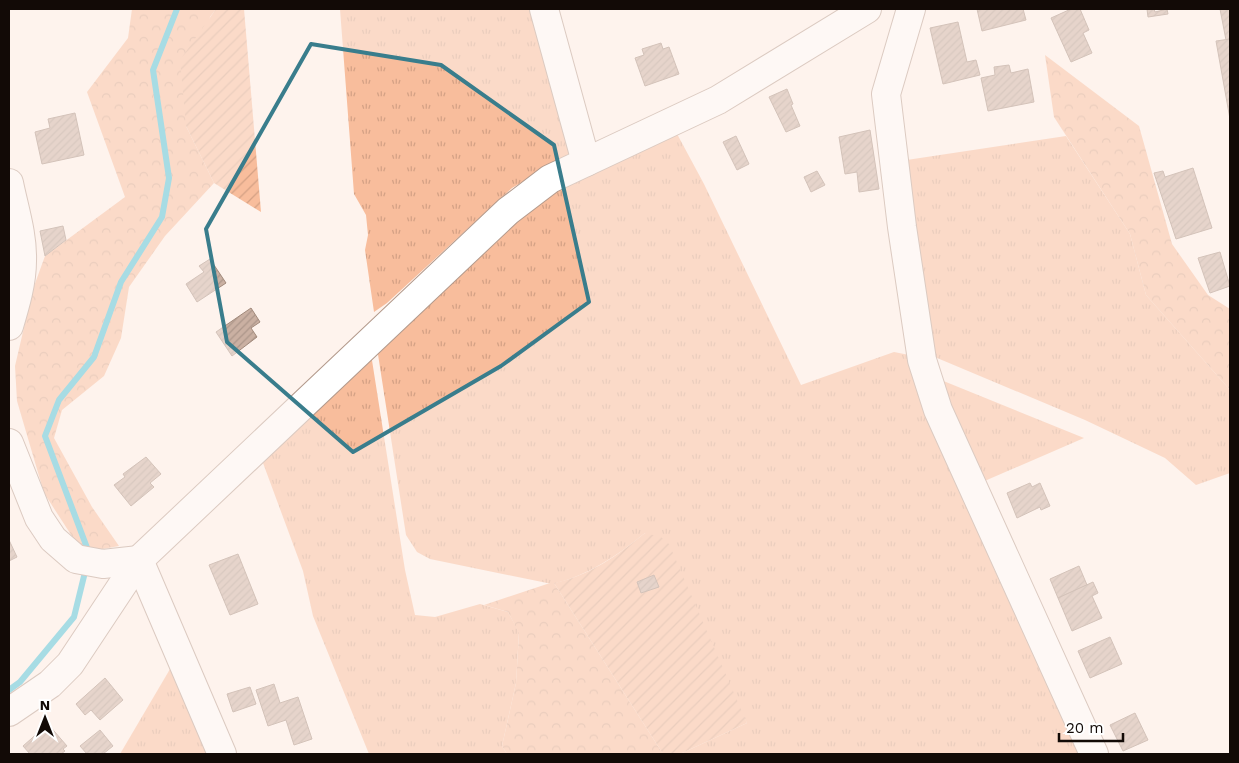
<svg xmlns="http://www.w3.org/2000/svg" width="1239" height="763" viewBox="0 0 1239 763" font-family="'Work Sans',sans-serif">
<defs>
<pattern id="grass-tufts" width="24" height="20" patternUnits="userSpaceOnUse" patternTransform="scale(1.25)"><rect width="24" height="20" fill="#f8bd9c"/><path d="M3 7l-1-3M5 7V3M7 7l1-3M15 17l-1-3M17 17v-4M19 17l1-3" fill="none" stroke="#d4a185"/></pattern>
<pattern id="forest-crowns" width="20" height="18" patternUnits="userSpaceOnUse" patternTransform="scale(1.25)"><rect width="20" height="18" fill="#f8bd9c"/><path d="M2 6a3 3 0 1 1 6 0M12 15a3 3 0 1 1 6 0" fill="none" stroke="#d4a185"/></pattern>
<pattern id="garden-furrows" width="10" height="10" patternUnits="userSpaceOnUse" patternTransform="scale(1.25)"><rect width="10" height="10" fill="#f8bd9c"/><path d="M-1 1l2-2M0 10L10 0M9 11l2-2" fill="none" stroke="#d4a185"/></pattern>
<pattern id="building-hatch" width="6" height="6" patternUnits="userSpaceOnUse" patternTransform="scale(1.25)"><rect width="6" height="6" fill="#cab0a2"/><path d="M-1 1l2-2M0 6l6-6M5 7l2-2" fill="none" stroke="#ac968a"/></pattern>
</defs>
<rect width="100%" height="100%" fill="#fef3ed"/>
<g fill="url(#grass-tufts)">
<path d="M 340,9 L 537,9 L 571,145 L 569,153 L 565,157 L 512,188 L 387,303 L 374,312 L 365,250 L 368,235 L 366,215 L 354,194 Z"/>
<path d="M 676,132 L 704,184 L 801,385 L 894,352 L 909,355 L 994,569 L 1080,754 L 680,754 L 747,723 L 645,533 C 618,555 588,576 552,584 L 430,559 L 417,552 L 406,535 L 377,348 L 541,200 L 573,179 Z"/>
<path d="M 1066,136 L 1130,234 L 1146,295 L 1230,390 L 1230,473 L 1196,485 L 1165,458 L 1085,420 L 930,355 L 900,161 Z"/>
<path d="M 371,354 L 405,570 L 415,615 L 435,617 L 480,604 L 508,612 L 519,632 L 516,683 L 502,746 L 507,754 L 369,754 L 313,616 L 303,571 L 263,463 Z"/>
<path d="M 941,380 L 1084,438 L 980,483 L 941,391 Z"/>
<path d="M 173,664 L 211,754 L 120,754 Z"/>
</g>
<g fill="url(#forest-crowns)">
<path d="M 132,9 L 216,9 L 210,17 L 186,126 L 214,183 L 165,236 L 129,287 L 121,338 L 104,376 L 62,410 L 54,438 L 92,507 L 119,546 L 97,550 L 77,544 L 44,493 L 17,401 L 15,366 L 33,289 L 45,256 L 125,197 L 87,92 L 128,38 Z"/>
<path d="M 1045,55 L 1139,126 L 1172,244 L 1208,295 L 1230,309 L 1230,390 L 1146,295 L 1130,234 L 1054,117 Z"/>
<path d="M 550,583 L 554,583 L 663,754 L 507,754 L 502,746 L 516,683 L 519,633 L 508,612 L 484,605 Z"/>
</g>
<g fill="url(#garden-furrows)">
<path d="M 216,9 L 244,9 L 261,212 L 214,183 L 186,126 L 180,60 Z"/>
<path d="M 645,533 L 661,537 L 669,544 L 747,723 L 680,754 L 663,754 L 554,583 C 589,576 618,555 645,533 Z"/>
</g>
<g fill="none" stroke-linecap="round" stroke-linejoin="round">
<g stroke="#3fc0da" stroke-width="6">
<path d="M 89,553 L 45,436 L 59,400 L 94,357 L 121,282 L 162,217 L 169,178 L 153,70 L 177,9"/>
<path d="M 9,690 L 20,682 L 74,617 L 86,568"/>
</g>
</g>
<g fill="url(#building-hatch)" stroke="#a1897b">
<path d="M 977,9 L 1023,9 L 1026,20 L 982,31 Z"/>
<path d="M 1071,9 L 1080,9 L 1089,30 L 1083,33 L 1092,53 L 1071,62 L 1051,18 Z"/>
<path d="M 1147,9 L 1154,9 L 1155,12 L 1167,9 L 1168,14 L 1148,17 Z"/>
<path d="M 1220,9 L 1230,9 L 1230,39 L 1226,40 Z"/>
<path d="M 958,22 L 967,62 L 976,60 L 980,75 L 943,84 L 930,28 Z"/>
<path d="M 1230,39 L 1230,119 L 1216,41 Z"/>
<path d="M 661,43 L 663,49 L 669,47 L 679,74 L 645,86 L 635,58 L 644,55 L 642,49 Z"/>
<path d="M 1009,65 L 1011,73 L 1028,69 L 1034,102 L 988,111 L 981,78 L 995,75 L 994,67 Z"/>
<path d="M 787,89 L 793,104 L 791,105 L 800,126 L 786,132 L 769,97 Z"/>
<path d="M 75,113 L 84,155 L 42,164 L 35,132 L 50,128 L 48,119 Z"/>
<path d="M 870,130 L 879,189 L 859,192 L 857,172 L 845,174 L 839,137 Z"/>
<path d="M 736,136 L 749,164 L 737,170 L 723,142 Z"/>
<path d="M 1193,168 L 1212,228 L 1176,239 L 1154,173 L 1163,171 L 1165,177 Z"/>
<path d="M 817,171 L 825,185 L 811,192 L 804,177 Z"/>
<path d="M 63,226 L 66,240 L 45,256 L 40,231 Z"/>
<path d="M 1220,252 L 1230,286 L 1210,293 L 1198,258 Z"/>
<path d="M 210,259 L 226,283 L 197,302 L 186,284 L 204,272 L 199,266 Z"/>
<path d="M 251,308 L 260,322 L 251,328 L 257,337 L 232,356 L 216,332 Z"/>
<path d="M 146,457 L 161,474 L 150,483 L 154,487 L 131,506 L 114,485 L 125,477 L 123,474 Z"/>
<path d="M 1030,483 L 1032,487 L 1040,483 L 1050,506 L 1041,510 L 1040,507 L 1017,518 L 1007,493 Z"/>
<path d="M 9,540 L 17,557 L 9,561 Z"/>
<path d="M 238,554 L 258,604 L 230,615 L 209,565 Z"/>
<path d="M 1079,566 L 1087,585 L 1058,598 L 1050,579 Z"/>
<path d="M 654,575 L 659,587 L 641,593 L 637,582 Z"/>
<path d="M 1093,582 L 1098,593 L 1092,596 L 1102,618 L 1072,631 L 1058,598 Z"/>
<path d="M 1110,637 L 1122,664 L 1090,678 L 1078,651 Z"/>
<path d="M 105,678 L 123,700 L 100,720 L 91,710 L 85,715 L 76,704 Z"/>
<path d="M 274,684 L 280,703 L 298,697 L 312,739 L 294,745 L 286,720 L 268,726 L 256,690 Z"/>
<path d="M 250,687 L 256,704 L 233,712 L 227,694 Z"/>
<path d="M 1135,713 L 1148,740 L 1123,751 L 1110,725 Z"/>
<path d="M 48,724 L 67,746 L 63,749 L 65,751 L 61,754 L 30,754 L 23,746 Z"/>
<path d="M 100,730 L 113,746 L 103,754 L 87,754 L 80,746 Z"/>
</g>
<g fill="none" stroke-linecap="round" stroke-linejoin="round">
<g stroke="#b39a8c" stroke-width="30">
<g id="minor">
<path d="M 544,9 L 586,162"/>
<path d="M 911,9 L 886,94 L 902,227 L 922,360 L 938,410 L 1094,754"/>
<path d="M 9,183 C 14,208 23,235 22,261 C 22,283 15,306 9,326"/>
<path d="M 9,443 L 39,518 L 53,539 L 76,559 L 103,564 L 139,560"/>
<path d="M 139,560 L 222,754"/>
<path d="M 9,712 L 50,684 L 70,664 L 139,560 L 508,211 L 550,179 L 718,100 L 867,9"/>
</g>
</g>
<use href="#minor" stroke="#fff" stroke-width="28"/>
</g>
<path d="M0 0H1239V763H0ZM 311,44 L 441,65 L 554,145 L 589,302 L 501,366 L 353,452 L 227,342 L 206,229 Z" fill="#fef3ed" fill-opacity=".55" fill-rule="evenodd"/>
<path fill="none" stroke="#397d8c" stroke-width="4" stroke-linejoin="round" d="M 311,44 L 441,65 L 554,145 L 589,302 L 501,366 L 353,452 L 227,342 L 206,229 Z"/>
<rect width="1239" height="763" fill="none" stroke="#120a06" stroke-width="20"/>
<g transform="translate(45 718)" stroke="#ffffff" stroke-width="4" paint-order="stroke">
<path d="M0-4L9 19L0 12L-9 19Z" fill="#120a06"/>
<text y="-8" font-size="14" font-weight="bold" text-anchor="middle" fill="#120a06">N</text>
</g>
<path d="M1059 733v8h64v-8" fill="none" stroke="#120a06" stroke-width="2.5"/>
<text x="1066" y="733" font-size="15" fill="#120a06" stroke="#ffffff" stroke-width="4" paint-order="stroke">20 m</text>
</svg>
